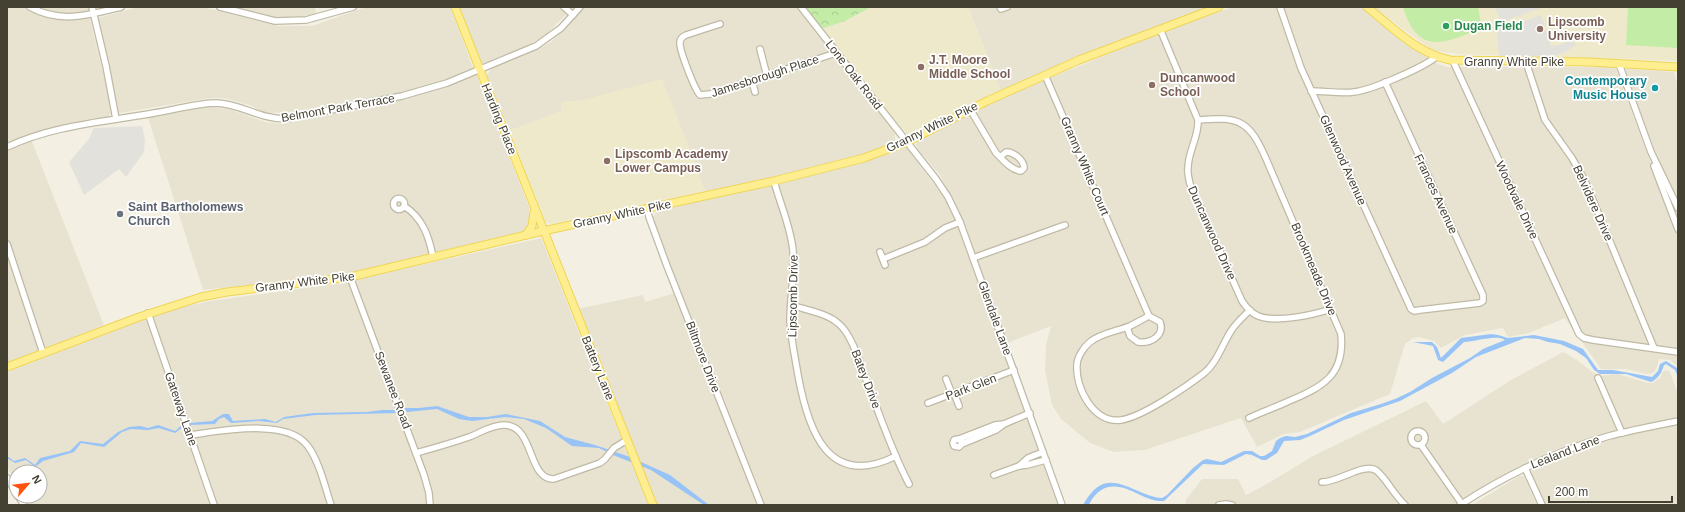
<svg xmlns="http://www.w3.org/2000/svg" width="1685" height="512" viewBox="0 0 1685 512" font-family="Arial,sans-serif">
<defs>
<pattern id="park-crowns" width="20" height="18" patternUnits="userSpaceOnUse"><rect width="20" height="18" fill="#c3eca7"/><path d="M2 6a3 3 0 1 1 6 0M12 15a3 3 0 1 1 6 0" fill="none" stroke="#a9cc90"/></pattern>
</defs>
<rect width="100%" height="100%" fill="#f3f0e3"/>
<g fill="#e8e3d0">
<path d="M 7,7 L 102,7 L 88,11 L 112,110 L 108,118 L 7,144 Z"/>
<path d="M 139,7 L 202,7 L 278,26 L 312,26 L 366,7 L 450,7 L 474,70 L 413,91 L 308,112 L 265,113 L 250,105 L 223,98 L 210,98 L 119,113 L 98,18 Z"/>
<path d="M 236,7 L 315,7 L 316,15 L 275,18 Z"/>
<path d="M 458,7 L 574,7 L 545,35 L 527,46 L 484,65 L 481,63 Z"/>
<path d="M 584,7 L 798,7 L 895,133 L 895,141 L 890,145 L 823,167 L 763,181 L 705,191 L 699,176 L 583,101 L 561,102 L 561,111 L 509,131 L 487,75 L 492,68 L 539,49 L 551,42 Z"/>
<path d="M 968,7 L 1208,7 L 1001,91 Z"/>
<path d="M 1233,7 L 1362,7 L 1436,63 L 1447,67 L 1615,67 L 1678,236 L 1678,367 L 1670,360 L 1659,359 L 1657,367 L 1653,373 L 1647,374 L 1626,369 L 1601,369 L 1565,318 L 1529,333 L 1508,337 L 1503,328 L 1465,335 L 1441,348 L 1434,341 L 1419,337 L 1413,338 L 1405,344 L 1390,394 L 1300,432 L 1284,434 L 1257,447 L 1241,418 L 1145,450 L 1114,452 L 1090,443 L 1061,419 L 1052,405 L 1045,370 L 1046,345 L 1051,326 L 1008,343 L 965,226 L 940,175 L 920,152 L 916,145 L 918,140 L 1008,95 L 1150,37 Z"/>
<path d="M 1627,69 L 1674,72 L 1678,86 L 1678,201 L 1655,151 L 1624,71 Z"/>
<path d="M 477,75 L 529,207 L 531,221 L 525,231 L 346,274 L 203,290 L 148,118 L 208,107 L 229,109 L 265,122 L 282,124 L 407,99 Z"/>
<path d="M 31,139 L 104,325 L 7,364 L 7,151 Z"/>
<path d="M 906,147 L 942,195 L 952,211 L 1058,505 L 765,505 L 662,247 L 653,217 L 657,211 L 806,176 L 886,155 Z"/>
<path d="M 541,238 L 648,505 L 29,505 L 24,496 L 40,496 L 40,472 L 16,472 L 16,483 L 7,467 L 7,372 L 170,310 L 210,301 L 342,283 Z"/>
<path d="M 675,293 L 759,505 L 656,505 L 577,309 L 643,295 L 645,302 Z"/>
<path d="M 1563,352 L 1580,362 L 1592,372 L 1601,376 L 1618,374 L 1648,383 L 1653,383 L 1661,377 L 1662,372 L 1666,370 L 1670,372 L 1678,394 L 1678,419 L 1608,433 L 1558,449 L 1482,488 L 1456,505 L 1186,505 L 1185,501 L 1202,479 L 1238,479 L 1246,495 L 1272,481 L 1311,457 L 1426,401 L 1443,424 L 1511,380 Z"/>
<path d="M 1678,424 L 1678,505 L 1546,505 L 1532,475 L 1532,470 L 1537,466 L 1572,451 L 1629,434 Z"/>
<path d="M 1519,476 L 1524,476 L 1537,505 L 1472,505 Z"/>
</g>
<g fill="#eee9cb">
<path d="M 871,7 L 968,7 L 1001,91 L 909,136 L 818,30 L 845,21 Z"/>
<path d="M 1373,7 L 1678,7 L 1678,61 L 1458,54 L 1433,51 Z"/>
<path d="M 662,79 L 689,147 L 705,191 L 551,224 L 546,222 L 509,131 L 561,111 L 561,102 L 583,100 Z"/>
</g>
<g fill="#c3eca7">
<path d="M 1403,7 L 1478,7 L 1482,28 C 1445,43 1418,57 1403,7 Z"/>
<path d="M 1678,7 L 1678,48 L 1626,45 L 1628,8 Z"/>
</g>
<path fill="url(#park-crowns)" d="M 801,7 L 871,7 L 845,21 L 818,30 Z"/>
<g fill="#e3e1dc">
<path d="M 1495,7 L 1544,7 L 1501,22 Z"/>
<path d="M 1541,15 L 1551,46 L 1560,45 L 1572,39 L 1576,45 L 1565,52 L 1551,57 L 1499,56 L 1497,31 Z"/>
<path d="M 142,126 L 145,140 L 144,152 L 126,177 L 119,169 L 84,195 L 69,162 L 89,139 L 94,128 Z"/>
</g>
<g fill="#98c3f7">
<path d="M 1491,334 L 1498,335 L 1508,338 L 1534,335 L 1564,341 L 1583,349 L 1598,370 L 1613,370 L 1652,377 L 1658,371 L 1660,364 L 1666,361 L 1677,368 L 1678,377 L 1675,370 L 1666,364 L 1664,365 C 1662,372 1658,379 1651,382 L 1626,374 L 1600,374 L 1594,370 L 1586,358 L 1576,351 L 1560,344 L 1548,342 L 1539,339 L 1525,338 L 1476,357 L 1452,373 L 1400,401 L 1344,420 L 1310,436 L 1300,440 L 1284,441 L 1277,453 L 1266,460 L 1262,460 L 1252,455 L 1246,454 L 1224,465 L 1203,464 L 1164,501 C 1143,503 1125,479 1103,489 C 1096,493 1092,498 1089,505 L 1083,505 C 1107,461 1131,495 1162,498 L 1167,495 L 1193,468 L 1203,460 L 1207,459 L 1221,462 L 1244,451 L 1252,451 L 1260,456 L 1264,456 L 1272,451 L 1276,441 L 1280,438 L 1286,436 L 1295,437 L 1307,434 L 1351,413 L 1381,404 L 1395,399 L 1410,392 L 1432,378 L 1470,358 L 1483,349 L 1505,340 C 1496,334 1475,342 1464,342 L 1443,362 L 1438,360 L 1433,346 L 1413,342 L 1432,342 L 1437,347 L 1441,358 L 1461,338 Z"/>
<path d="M 437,406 L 469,417 L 487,417 L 506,414 L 540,421 L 565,437 L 595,445 L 630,457 L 670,475 L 709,505 L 704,505 L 651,470 L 613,455 L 599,448 L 572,446 L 546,428 L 524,419 L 505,417 L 472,421 L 459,419 L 437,409 L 407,412 L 404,408 L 419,408 Z"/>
<path d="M 382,410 L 396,410 L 397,413 L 316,415 L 283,419 L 277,423 L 259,421 L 231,423 L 224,417 L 219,419 L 215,424 L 190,425 L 189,423 L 212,421 L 223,414 L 229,414 L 233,421 L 265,419 L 276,422 L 284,417 L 313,413 L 367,412 Z"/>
<path d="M 183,424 L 184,426 L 175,433 L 159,428 L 148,430 L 131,429 L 122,432 L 104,447 L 81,443 L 74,452 L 43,461 L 35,467 L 26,460 L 15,463 L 7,458 L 7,456 L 14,461 L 25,458 L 35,465 L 40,458 L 70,451 L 80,441 L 103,444 L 118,432 L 129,427 L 140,426 L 148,428 L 158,425 L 175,431 Z"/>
</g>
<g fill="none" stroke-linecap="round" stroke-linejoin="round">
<g stroke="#bfbaa5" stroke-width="8">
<g id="minor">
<path d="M 30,7 C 61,24 89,15 121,7"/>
<path d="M 92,7 L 106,66 L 116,119"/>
<path d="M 220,7 L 275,21 L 306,20 L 353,7"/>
<path d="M 564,7 L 573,15"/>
<path d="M 801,7 L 936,179 L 948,197 L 960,222 L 1062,505"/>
<path d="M 1000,7 L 1001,9 L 1007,7"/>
<path d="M 1280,7 L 1301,68 L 1411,309 L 1414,311 L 1420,310 L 1480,303 L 1483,301 L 1483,295 L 1385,82"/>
<path d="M 720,24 L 686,35 C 682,37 680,39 680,42 C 679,50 695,90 700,95 L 710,94 L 836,53"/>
<path d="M 1160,29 L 1198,120 C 1199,137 1188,151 1188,168 C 1187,173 1189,179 1190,184 L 1242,301 C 1246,307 1251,313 1258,316 C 1276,323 1313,315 1331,309"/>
<path d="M 760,49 L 767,76"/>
<path d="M 1453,61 L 1579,334 L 1584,338 L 1593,340 L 1678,352"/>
<path d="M 1526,62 L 1545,120 L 1572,158 L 1585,181 L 1654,348"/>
<path d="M 1619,64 L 1651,152 L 1678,208"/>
<path d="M 1045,75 L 1149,316 C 1143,319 1136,323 1130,326 C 1118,331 1101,333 1090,342 C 1084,347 1077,357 1077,365 C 1075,388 1094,424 1121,420 C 1142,417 1186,387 1203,374 C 1217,363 1222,345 1231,331 C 1236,323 1243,317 1250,310"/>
<path d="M 752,81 L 755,92"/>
<path d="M 1311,91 C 1326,91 1340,94 1354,92 C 1372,90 1422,68 1436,57"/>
<path d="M 970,109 L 996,153 C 1003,160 1011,170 1021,171 L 1024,168 C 1024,160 1014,152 1006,152 L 1000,157"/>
<path d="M 1198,120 C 1240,116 1250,121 1267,161 L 1341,334 C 1345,375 1323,387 1289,401 C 1276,407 1262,412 1249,418"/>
<path d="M 7,147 C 54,125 104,122 154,113 C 175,110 196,103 217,103 C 241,104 260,119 285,119 L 402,96 L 447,83 L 536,46 L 561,28 L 580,7"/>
<path d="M 1654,166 L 1678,229"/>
<path d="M 774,181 C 780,204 791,227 793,251 C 795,274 790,297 790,321 C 791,339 795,357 798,375 C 808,430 828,490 896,456"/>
<circle cx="399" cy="204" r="5.5"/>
<path d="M 404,206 C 423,218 429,237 433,257"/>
<path d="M 647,208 L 649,217 L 667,266 L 761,505"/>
<path d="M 7,244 L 43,353"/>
<path d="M 880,252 L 885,265"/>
<path d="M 973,258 L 1065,225"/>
<path d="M 883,259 L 925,242 L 945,228 L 960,222"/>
<path d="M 350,277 L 424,475 L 429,493 L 430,505"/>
<path d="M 791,305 C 806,310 827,313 839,324 C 853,336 860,365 867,382 C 880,416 892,452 909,484"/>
<path d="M 148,313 L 214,505"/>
<path d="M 1127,327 L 1130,336 L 1138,342 C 1151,344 1165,335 1160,322 L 1149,316"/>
<path d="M 1598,378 L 1622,433"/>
<path d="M 946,379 L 952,394"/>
<path d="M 954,393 L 959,406"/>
<path d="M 928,403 L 1014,370"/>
<path d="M 1004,424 L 1030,413"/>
<circle cx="1418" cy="438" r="7"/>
<path d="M 190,435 C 221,431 286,418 307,445 C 319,460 325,487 331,505"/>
<path d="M 959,439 L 995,425 L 1004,424 L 996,430 L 962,444 L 959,447 L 954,446 L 953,443 L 954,440 L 958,439 L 961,441 L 962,444"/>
<path d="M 1421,445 L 1462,504"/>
<path d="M 1043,452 L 1028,458 L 1019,466 L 1027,465 L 1046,460"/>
<path d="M 416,453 C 434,448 452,443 469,437 C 480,433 491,425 504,425 C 535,425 527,480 554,479 L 600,463 L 605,459 L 614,448 L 627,440"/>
<path d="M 1525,468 L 1542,505"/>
<path d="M 994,475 L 1019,466"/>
<path d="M 7,478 L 16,492"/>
<path d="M 1322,482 C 1337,483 1366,461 1377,471 C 1388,481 1394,495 1405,505"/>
<path d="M 18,496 L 24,505"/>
<path d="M 1219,505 L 1226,504 L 1232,505"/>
<path d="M 1460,505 C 1506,475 1556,451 1609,436 C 1632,430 1655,426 1678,421"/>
</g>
</g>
<g stroke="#eed555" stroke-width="9">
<g id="major">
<path d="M 455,7 L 653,505"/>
<path d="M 1367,7 C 1392,27 1418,54 1450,60 L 1590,62 L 1678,67"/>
<path d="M 526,235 L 532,226 L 534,212"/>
<path d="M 7,367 L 139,317 L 201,297 L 227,292 L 350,277 L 543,231 L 774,181 L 864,158 L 907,142 L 987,101 L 1079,60 L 1219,7"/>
</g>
</g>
<use href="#minor" stroke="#fff" stroke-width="5.5"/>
<use href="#major" stroke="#ffee90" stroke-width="7"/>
</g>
<circle fill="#2e9e5b" stroke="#fff" stroke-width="1.5" cx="1446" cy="26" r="4"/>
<g fill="#8d6e63" stroke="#fff" stroke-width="1.5">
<circle cx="1540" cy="29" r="4"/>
<circle cx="921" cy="67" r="4"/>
<circle cx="1152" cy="85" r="4"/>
<circle cx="607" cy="161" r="4"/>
</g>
<circle fill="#0f9aa8" stroke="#fff" stroke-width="1.5" cx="1655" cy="88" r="4"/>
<circle fill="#6b7280" stroke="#fff" stroke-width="1.5" cx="120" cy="214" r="4"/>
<g text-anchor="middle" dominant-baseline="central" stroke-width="3.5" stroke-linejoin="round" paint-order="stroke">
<g font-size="12" font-weight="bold" fill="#785e54" stroke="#fff" text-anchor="start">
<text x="1548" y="22">Lipscomb<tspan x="1548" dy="14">University</tspan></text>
<text x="929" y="60">J.T. Moore<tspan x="929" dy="14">Middle School</tspan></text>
<text x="1160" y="78">Duncanwood<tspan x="1160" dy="14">School</tspan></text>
<text x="615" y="154">Lipscomb Academy<tspan x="615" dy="14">Lower Campus</tspan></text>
</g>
<g font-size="12" font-weight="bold" fill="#27864d" stroke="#fff" text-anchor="start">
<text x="1454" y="26">Dugan Field</text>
</g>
<g font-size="12" fill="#454132" stroke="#fff">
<text x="1514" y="62">Granny White Pike</text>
<text transform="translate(854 75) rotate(52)">Lone Oak Road</text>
<text transform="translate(765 76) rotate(-18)">Jamesborough Place</text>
<text transform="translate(338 108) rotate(-10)">Belmont Park Terrace</text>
<text transform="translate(499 119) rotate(68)">Harding Place</text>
<text transform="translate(932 127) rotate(-26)">Granny White Pike</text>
<text transform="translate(1343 160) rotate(66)">Glenwood Avenue</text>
<text transform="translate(1085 166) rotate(67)">Granny White Court</text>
<text transform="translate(1436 194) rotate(65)">Frances Avenue</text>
<text transform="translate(1517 200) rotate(65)">Woodvale Drive</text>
<text transform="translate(1593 203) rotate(66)">Belvidere Drive</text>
<text transform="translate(622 214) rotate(-12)">Granny White Pike</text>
<text transform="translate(1212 233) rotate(66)">Duncanwood Drive</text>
<text transform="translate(1314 269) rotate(67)">Brookmeade Drive</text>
<text transform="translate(305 282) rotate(-7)">Granny White Pike</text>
<text transform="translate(793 296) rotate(-89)">Lipscomb Drive</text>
<text transform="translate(995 318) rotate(70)">Glendale Lane</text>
<text transform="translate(703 357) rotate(69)">Biltmore Drive</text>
<text transform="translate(598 368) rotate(68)">Battery Lane</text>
<text transform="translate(866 379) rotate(69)">Batey Drive</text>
<text transform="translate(971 387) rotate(-21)">Park Glen</text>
<text transform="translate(393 390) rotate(69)">Sewanee Road</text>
<text transform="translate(181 409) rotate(71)">Gateway Lane</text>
<text transform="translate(1565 452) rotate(-21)">Lealand Lane</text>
</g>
<g font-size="12" font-weight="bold" fill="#0d838f" stroke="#fff" text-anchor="end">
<text x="1647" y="81">Contemporary<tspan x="1647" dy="14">Music House</tspan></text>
</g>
<g font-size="12" font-weight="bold" fill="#5b616d" stroke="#fff" text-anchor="start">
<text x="128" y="207">Saint Bartholomews<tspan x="128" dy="14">Church</tspan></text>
</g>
</g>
<rect width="1685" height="512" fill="none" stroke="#454132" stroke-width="16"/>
<g transform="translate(28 484) rotate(62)"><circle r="19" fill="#ffffff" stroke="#b5b3ad"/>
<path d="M0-3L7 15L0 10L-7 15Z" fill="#ff530e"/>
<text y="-6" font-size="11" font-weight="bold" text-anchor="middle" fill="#454132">N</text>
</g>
<path d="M1549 496v6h123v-6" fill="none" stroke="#454132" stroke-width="2"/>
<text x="1555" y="496" font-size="12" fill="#454132" stroke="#ffffff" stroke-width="3" paint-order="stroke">200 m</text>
</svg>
